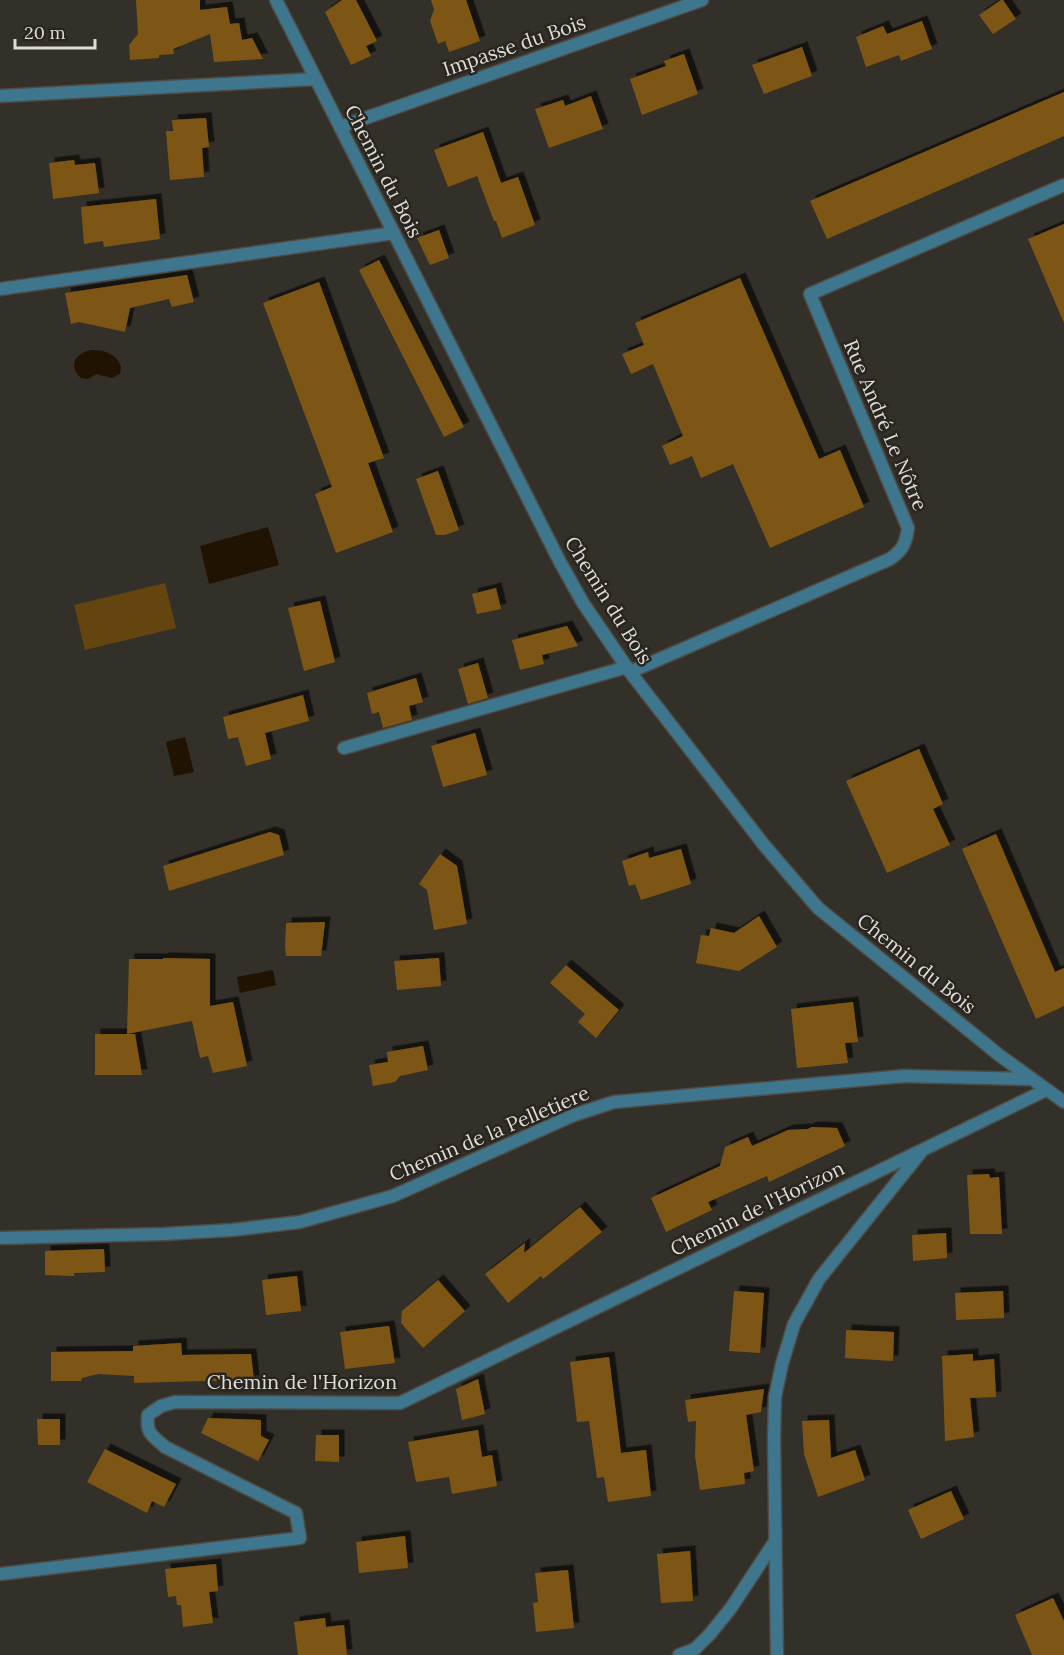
<svg xmlns="http://www.w3.org/2000/svg" width="1064" height="1655" viewBox="0 0 1064 1655" font-family="Lora,serif">
<defs>
<filter id="shadow"><feDropShadow dx="5.5" dy="-5.5" stdDeviation="0" flood-color="#0009"/></filter>
</defs>
<rect width="100%" height="100%" fill="#332f29"/>
<path fill="#644510" d="M 165,583 L 176,628 L 85,650 L 74,605 Z"/>
<g fill="#201302">
<path d="M 91,350 C 105,350 117,354 121,367 L 120,374 L 112,378 L 96,374 L 88,379 L 81,378 C 68,366 75,353 91,350 Z"/>
<path d="M 268,527 L 279,565 L 209,584 L 200,546 Z"/>
<path d="M 185,737 L 194,772 L 174,776 L 166,742 Z"/>
<path d="M 273,970 L 276,985 L 240,993 L 237,977 Z"/>
</g>
<g fill="#7d5713" filter="url(#shadow)">
<path d="M 136,0 L 200,0 L 200,10 L 227,7 L 230,24 L 239,23 L 242,40 L 252,38 L 263,59 L 214,62 L 210,34 L 173,49 L 174,54 L 159,55 L 159,58 L 130,60 L 129,45 L 138,34 Z"/>
<path d="M 342,0 L 356,0 L 377,41 L 366,46 L 371,56 L 351,65 L 325,12 Z"/>
<path d="M 431,0 L 466,0 L 480,41 L 449,52 L 445,41 L 438,44 L 430,21 L 434,10 Z"/>
<path d="M 1001,0 L 1003,0 L 1016,19 L 993,34 L 979,15 Z"/>
<path d="M 922,21 L 932,49 L 901,61 L 899,55 L 866,67 L 856,37 L 883,26 L 887,34 Z"/>
<path d="M 802,47 L 812,76 L 764,94 L 752,65 Z"/>
<path d="M 684,54 L 698,94 L 642,115 L 630,79 L 666,66 L 664,61 Z"/>
<path d="M 1064,92 L 1064,136 L 827,239 L 810,201 Z"/>
<path d="M 591,96 L 603,129 L 549,148 L 535,109 L 563,100 L 565,106 Z"/>
<path d="M 206,118 L 209,147 L 202,148 L 204,177 L 170,180 L 166,131 L 173,131 L 172,120 Z"/>
<path d="M 483,132 L 501,183 L 518,177 L 535,225 L 502,238 L 496,221 L 494,221 L 477,176 L 448,187 L 434,150 Z"/>
<path d="M 74,160 L 75,165 L 95,163 L 99,193 L 53,199 L 49,163 Z"/>
<path d="M 156,199 L 160,239 L 104,247 L 103,241 L 84,244 L 81,207 Z"/>
<path d="M 1064,224 L 1064,323 L 1028,239 Z"/>
<path d="M 439,230 L 449,258 L 430,265 L 417,238 Z"/>
<path d="M 379,260 L 464,427 L 444,437 L 359,270 Z"/>
<path d="M 187,275 L 194,302 L 172,307 L 169,299 L 130,308 L 125,332 L 79,322 L 71,324 L 65,293 Z"/>
<path d="M 740,278 L 819,459 L 840,450 L 864,507 L 770,548 L 733,464 L 701,478 L 692,456 L 670,465 L 662,446 L 683,436 L 653,364 L 631,374 L 622,354 L 644,345 L 635,323 Z"/>
<path d="M 319,282 L 384,458 L 368,463 L 393,532 L 336,553 L 315,494 L 332,487 L 263,303 Z"/>
<path d="M 438,471 L 459,530 L 445,535 L 436,535 L 416,479 Z"/>
<path d="M 496,588 L 501,609 L 477,614 L 472,594 Z"/>
<path d="M 320,601 L 335,662 L 304,671 L 288,608 Z"/>
<path d="M 567,626 L 578,646 L 542,655 L 544,664 L 520,670 L 512,640 Z"/>
<path d="M 478,663 L 488,698 L 468,704 L 458,669 Z"/>
<path d="M 416,678 L 423,702 L 409,706 L 412,720 L 383,728 L 379,712 L 372,714 L 367,693 Z"/>
<path d="M 303,695 L 309,721 L 265,733 L 271,759 L 246,766 L 238,737 L 228,739 L 223,717 Z"/>
<path d="M 475,733 L 487,775 L 443,787 L 431,746 Z"/>
<path d="M 919,749 L 943,804 L 933,809 L 950,845 L 887,873 L 846,781 Z"/>
<path d="M 270,832 L 279,835 L 284,855 L 169,891 L 163,866 Z"/>
<path d="M 996,834 L 1055,972 L 1064,968 L 1064,1006 L 1036,1019 L 962,849 Z"/>
<path d="M 681,849 L 691,884 L 641,900 L 635,884 L 629,886 L 622,861 L 648,852 L 649,858 Z"/>
<path d="M 440,854 L 457,866 L 467,924 L 434,930 L 427,890 L 419,884 Z"/>
<path d="M 759,916 L 777,947 L 739,971 L 696,963 L 701,935 L 709,936 L 711,928 L 734,933 Z"/>
<path d="M 325,922 L 321,956 L 286,956 L 285,947 L 286,923 Z"/>
<path d="M 163,958 L 210,959 L 210,1006 L 233,1002 L 247,1066 L 213,1073 L 208,1056 L 200,1058 L 192,1021 L 127,1034 L 129,959 L 163,959 Z"/>
<path d="M 439,958 L 441,986 L 397,990 L 394,961 Z"/>
<path d="M 566,965 L 619,1010 L 596,1038 L 578,1022 L 585,1014 L 550,983 Z"/>
<path d="M 853,1002 L 858,1042 L 845,1043 L 848,1063 L 797,1068 L 791,1009 Z"/>
<path d="M 95,1034 L 135,1034 L 142,1075 L 95,1075 Z"/>
<path d="M 423,1046 L 428,1070 L 400,1076 L 395,1082 L 373,1086 L 369,1065 L 388,1062 L 387,1052 Z"/>
<path d="M 812,1127 L 837,1128 L 845,1146 L 769,1182 L 767,1176 L 708,1202 L 712,1210 L 666,1232 L 651,1198 L 720,1166 L 725,1147 L 748,1137 L 752,1146 L 788,1130 L 808,1129 Z"/>
<path d="M 989,1174 L 990,1178 L 999,1177 L 1002,1234 L 970,1234 L 967,1175 Z"/>
<path d="M 580,1207 L 602,1232 L 543,1279 L 541,1276 L 508,1303 L 485,1274 L 525,1243 L 524,1253 Z"/>
<path d="M 946,1233 L 947,1258 L 913,1261 L 912,1235 Z"/>
<path d="M 104,1249 L 105,1272 L 74,1273 L 74,1276 L 45,1275 L 45,1251 Z"/>
<path d="M 297,1276 L 301,1311 L 266,1315 L 262,1280 Z"/>
<path d="M 438,1280 L 465,1311 L 423,1348 L 401,1323 L 402,1311 Z"/>
<path d="M 734,1291 L 764,1293 L 760,1353 L 729,1351 Z"/>
<path d="M 1003,1291 L 1004,1318 L 956,1320 L 955,1293 Z"/>
<path d="M 389,1326 L 395,1363 L 345,1369 L 340,1332 Z"/>
<path d="M 846,1330 L 894,1332 L 893,1361 L 845,1358 Z"/>
<path d="M 181,1343 L 182,1355 L 251,1354 L 254,1381 L 202,1381 L 134,1383 L 134,1376 L 98,1374 L 82,1378 L 81,1381 L 51,1381 L 51,1352 L 133,1351 L 133,1346 Z"/>
<path d="M 973,1354 L 973,1361 L 994,1359 L 996,1397 L 970,1398 L 974,1437 L 945,1441 L 942,1356 Z"/>
<path d="M 609,1357 L 621,1453 L 646,1450 L 651,1496 L 608,1502 L 604,1477 L 597,1478 L 589,1421 L 577,1422 L 570,1362 Z"/>
<path d="M 478,1379 L 485,1414 L 462,1420 L 456,1389 Z"/>
<path d="M 764,1389 L 761,1412 L 746,1415 L 754,1471 L 744,1473 L 745,1484 L 700,1490 L 695,1456 L 696,1421 L 688,1422 L 685,1400 Z"/>
<path d="M 208,1418 L 261,1420 L 261,1436 L 269,1440 L 258,1461 L 201,1433 Z"/>
<path d="M 37,1419 L 60,1419 L 60,1445 L 38,1445 Z"/>
<path d="M 829,1420 L 831,1458 L 855,1450 L 865,1480 L 818,1497 L 804,1454 L 802,1421 Z"/>
<path d="M 478,1430 L 482,1457 L 492,1455 L 497,1486 L 452,1494 L 449,1477 L 416,1482 L 408,1442 Z"/>
<path d="M 316,1435 L 339,1435 L 339,1462 L 315,1461 Z"/>
<path d="M 105,1449 L 176,1484 L 164,1507 L 152,1501 L 147,1513 L 87,1482 Z"/>
<path d="M 951,1491 L 964,1519 L 921,1539 L 908,1510 Z"/>
<path d="M 405,1536 L 408,1568 L 359,1573 L 356,1542 Z"/>
<path d="M 690,1551 L 693,1601 L 661,1603 L 657,1554 Z"/>
<path d="M 216,1564 L 218,1591 L 209,1592 L 213,1623 L 183,1627 L 181,1605 L 177,1605 L 176,1596 L 168,1597 L 165,1569 Z"/>
<path d="M 568,1570 L 574,1628 L 536,1632 L 533,1603 L 538,1602 L 535,1573 Z"/>
<path d="M 1053,1598 L 1064,1621 L 1064,1655 L 1032,1655 L 1015,1615 Z"/>
<path d="M 325,1618 L 326,1627 L 344,1625 L 347,1655 L 298,1655 L 294,1622 Z"/>
</g>
<g fill="none" stroke-linecap="round" stroke-linejoin="round">
<g stroke="#4f4b45" stroke-width="15">
<g id="street">
<path d="M 276,0 L 560,562 L 583,603 L 630,672 L 764,845 L 818,908 L 999,1055 L 1064,1102"/>
<path d="M 0,96 L 316,79"/>
<path d="M 340,127 L 702,0"/>
<path d="M 0,289 L 394,233"/>
<path d="M 630,672 L 890,559 C 903,550 906,543 908,528 L 810,294 L 1064,185"/>
<path d="M 344,748 L 627,667"/>
<path d="M 0,1238 L 164,1234 L 232,1230 L 300,1222 L 393,1196 L 574,1115 L 614,1102 L 904,1076 L 1031,1079"/>
<path d="M 0,1574 L 300,1538 L 296,1513 L 165,1447 C 152,1435 146,1434 148,1415 L 161,1406 L 175,1402 L 400,1403 L 1046,1090"/>
<path d="M 679,1655 L 695,1649 L 710,1634 L 731,1608 L 775,1541"/>
<path d="M 777,1655 L 774,1438 L 775,1397 L 782,1364 L 794,1324 L 819,1279 L 921,1152"/>
</g>
</g>
<use href="#street" stroke="#3d768d" stroke-width="12"/>
</g>
<g text-anchor="middle" dominant-baseline="central" stroke-width="5" stroke-linejoin="round" paint-order="stroke">
<g font-size="20" fill="#dfdcd8" stroke="#29251f">
<text transform="translate(514 45) rotate(-19)">Impasse du Bois</text>
<text transform="translate(384 171) rotate(63)">Chemin du Bois</text>
<text transform="translate(886 425) rotate(67)">Rue André Le Nôtre</text>
<text transform="translate(609 600) rotate(58)">Chemin du Bois</text>
<text transform="translate(917 963) rotate(39)">Chemin du Bois</text>
<text transform="translate(489 1133) rotate(-23)">Chemin de la Pelletiere</text>
<text transform="translate(757 1208) rotate(-26)">Chemin de l'Horizon</text>
<text x="302" y="1381">Chemin de l'Horizon</text>
</g>
</g>
<path d="M15 39v9h80v-9" fill="none" stroke="#dfdcd8" stroke-width="3"/>
<text x="24" y="39" font-size="18" fill="#dfdcd8" stroke="#29251f" stroke-width="4.5" paint-order="stroke">20 m</text>
</svg>
